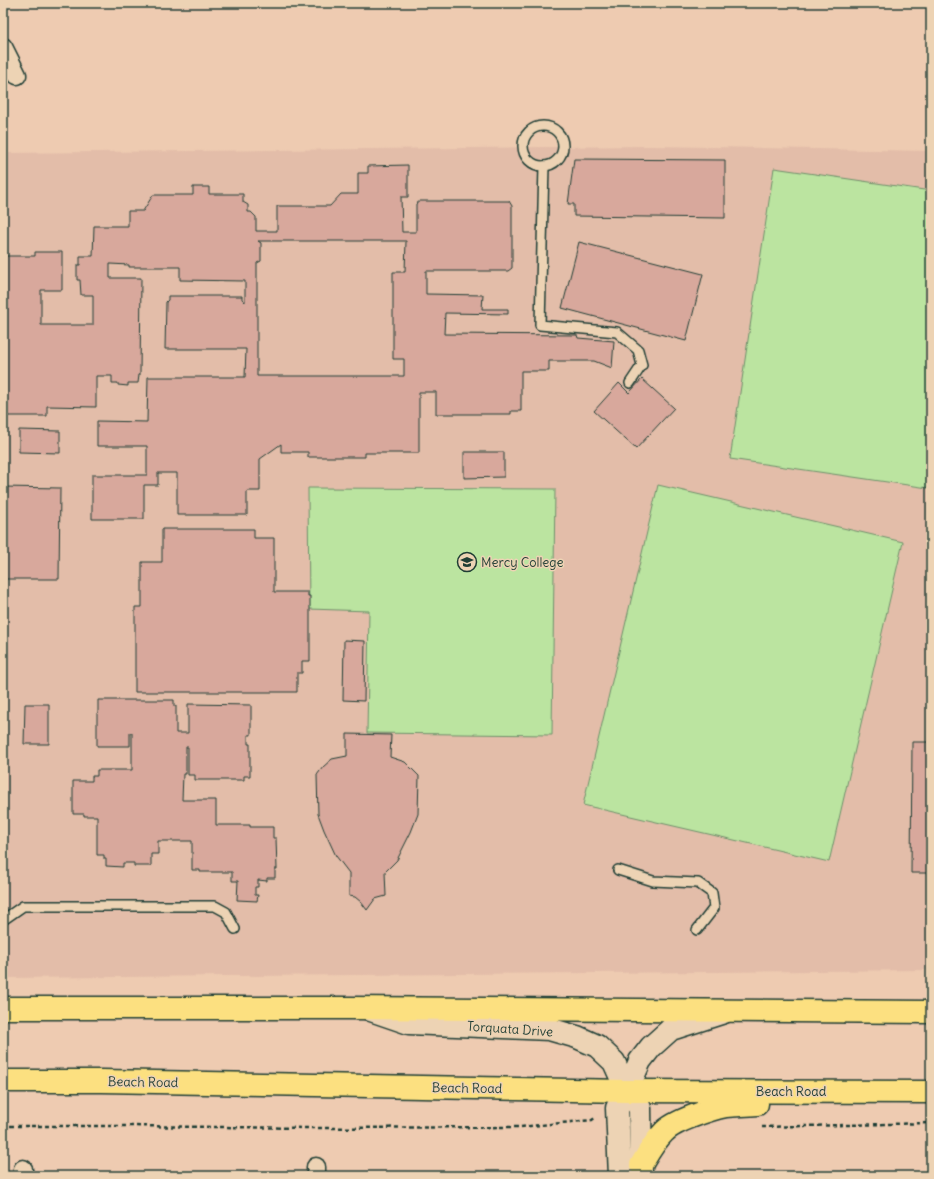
<svg xmlns="http://www.w3.org/2000/svg" width="934" height="1179" viewBox="0 0 934 1179" font-family="Delius,sans-serif">
<rect width="100%" height="100%" fill="#eecbb1"/>
<filter id="ink" filterUnits="userSpaceOnUse"><feTurbulence type="fractalNoise" baseFrequency=".025" numOctaves="2"/><feDisplacementMap in="SourceGraphic" scale="8" xChannelSelector="R" yChannelSelector="G"/><feConvolveMatrix kernelMatrix="1 2 1 2 8 2 1 2 1" color-interpolation-filters="sRGB"/></filter>
<g filter="url(#ink)">
<path fill="#e3bda9" d="M 651,146 L 931,151 L 931,970 L 3,978 L 3,153 Z"/>
<g fill="#bbe4a0" stroke="#6d906a">
<path d="M 774,168 L 931,191 L 931,468 L 928,488 L 730,459 Z"/>
<path d="M 658,485 L 903,542 L 829,862 L 583,805 Z"/>
<path d="M 308,488 L 555,489 L 552,735 L 367,733 L 369,611 L 309,609 Z"/>
</g>
<g fill="#d8a89c" stroke="#1f3d34" fill-rule="evenodd">
<path d="M 574,159 L 725,160 L 725,218 L 574,216 L 574,204 L 568,204 Z"/>
<path d="M 408,165 L 408,197 L 401,197 L 402,232 L 416,232 L 416,204 L 420,201 L 509,201 L 512,206 L 512,268 L 508,271 L 426,271 L 426,294 L 483,295 L 482,309 L 508,309 L 508,314 L 445,313 L 444,334 L 577,335 L 578,338 L 614,341 L 612,368 L 594,361 L 549,361 L 549,371 L 521,371 L 521,411 L 511,411 L 511,414 L 436,414 L 436,392 L 419,392 L 419,453 L 365,453 L 365,457 L 308,457 L 308,452 L 281,452 L 281,444 L 260,459 L 260,491 L 247,491 L 247,515 L 177,515 L 177,473 L 158,473 L 158,485 L 144,485 L 144,519 L 92,519 L 92,475 L 147,475 L 147,446 L 97,446 L 97,421 L 147,422 L 148,377 L 245,377 L 246,349 L 165,349 L 166,302 L 168,300 L 168,296 L 242,296 L 242,299 L 245,302 L 245,281 L 180,280 L 180,267 L 129,267 L 129,265 L 110,264 L 110,278 L 141,278 L 140,375 L 139,375 L 138,383 L 128,383 L 128,386 L 118,385 L 118,383 L 112,383 L 112,376 L 96,376 L 96,407 L 47,406 L 47,416 L 3,416 L 3,256 L 35,256 L 35,252 L 62,252 L 62,290 L 41,290 L 41,325 L 93,325 L 93,295 L 81,295 L 80,280 L 77,280 L 77,265 L 80,265 L 80,256 L 93,256 L 94,226 L 128,226 L 128,211 L 143,211 L 153,195 L 193,195 L 193,187 L 209,187 L 209,194 L 243,194 L 243,202 L 248,205 L 248,212 L 251,212 L 256,217 L 256,231 L 277,231 L 277,206 L 330,206 L 341,194 L 358,194 L 358,173 L 368,173 L 368,166 ZM 258,241 L 406,241 L 405,272 L 393,272 L 393,359 L 404,359 L 404,376 L 257,376 L 257,263 L 261,261 L 261,243 Z"/>
<path d="M 579,242 L 703,274 L 686,341 L 562,308 Z"/>
<path d="M 642,379 L 674,408 L 636,449 L 594,411 L 619,383 L 629,393 Z"/>
<path d="M 19,430 L 60,431 L 60,453 L 19,452 Z"/>
<path d="M 464,452 L 504,452 L 504,477 L 464,478 Z"/>
<path d="M 3,487 L 60,488 L 59,579 L 3,579 Z"/>
<path d="M 162,529 L 254,529 L 254,538 L 274,538 L 274,592 L 308,592 L 308,596 L 310,596 L 310,661 L 302,661 L 302,673 L 297,673 L 297,692 L 135,692 L 135,607 L 142,607 L 142,562 L 162,562 Z"/>
<path d="M 344,640 L 365,641 L 364,701 L 343,700 Z"/>
<path d="M 98,700 L 174,700 L 174,706 L 176,706 L 176,733 L 188,733 L 188,704 L 251,705 L 251,735 L 248,735 L 248,744 L 250,744 L 250,776 L 244,776 L 244,780 L 195,780 L 195,775 L 188,775 L 188,747 L 186,747 L 186,774 L 183,774 L 182,800 L 216,800 L 216,825 L 250,825 L 250,827 L 273,827 L 273,838 L 276,838 L 277,869 L 275,869 L 275,878 L 267,878 L 267,881 L 258,880 L 258,887 L 255,887 L 255,895 L 258,895 L 257,901 L 237,900 L 238,881 L 232,881 L 232,872 L 200,872 L 200,870 L 192,870 L 192,841 L 158,841 L 158,854 L 151,854 L 151,866 L 134,866 L 134,863 L 123,863 L 123,867 L 106,866 L 106,859 L 104,859 L 104,855 L 97,855 L 97,816 L 84,816 L 84,814 L 73,814 L 73,781 L 92,781 L 92,776 L 97,776 L 97,770 L 132,770 L 132,733 L 130,733 L 130,746 L 97,746 L 97,713 L 98,713 Z"/>
<path d="M 25,704 L 49,704 L 49,744 L 24,744 Z"/>
<path d="M 347,734 L 391,735 L 390,757 L 405,762 L 419,776 L 418,814 L 411,832 L 397,860 L 385,872 L 386,896 L 375,899 L 367,910 L 361,902 L 355,897 L 349,896 L 349,873 L 336,856 L 324,830 L 318,814 L 317,775 L 323,767 L 332,759 L 347,756 Z"/>
<path d="M 912,742 L 931,742 L 931,873 L 911,873 Z"/>
</g>
<g fill="none" stroke-linecap="round" stroke-linejoin="round">
<g stroke="#1f3d34" stroke-width="12">
<g id="service">
<circle cx="543" cy="146" r="20"/>
<path d="M 544,166 L 540,325 L 617,332 L 638,350 L 642,365 L 630,383"/>
<path d="M 618,870 L 653,881 L 698,883 L 712,893 L 714,908 L 697,930"/>
<path d="M 3,920 L 23,906 L 215,906 L 226,912 L 235,929"/>
</g>
</g>
<g stroke="#1f3d34" stroke-width="21">
<g id="minor">
<path d="M 3,47 L 17,75"/>
<path d="M 23,1169 L 23,1176"/>
<path d="M 316,1176 L 316,1167"/>
</g>
</g>
<g stroke="#1f3d34" stroke-width="25">
<g id="tertiary">
<path d="M 371,1010 L 409,1023 L 549,1029 L 577,1037 L 597,1046 L 614,1062 L 627,1091 L 640,1108 L 641,1176"/>
<path d="M 620,1176 L 617,1108 L 627,1091 L 640,1061 L 651,1047 L 671,1029 L 724,1012"/>
</g>
</g>
<g stroke="#1f3d34" stroke-width="25">
<g id="primary">
<path d="M 3,1008 L 350,1008 L 931,1012"/>
<path d="M 3,1081 L 102,1081 L 627,1091 L 931,1092"/>
<path d="M 641,1165 C 648,1153 654,1142 664,1132 C 674,1121 711,1109 726,1106 C 737,1105 747,1105 757,1104"/>
</g>
</g>
<g stroke="#1f3d34" stroke-width="2.5" stroke-dasharray="4 3" stroke-linecap="butt">
<path d="M 3,1126 L 125,1126 L 311,1128 L 520,1127 L 592,1120 L 595,1118"/>
<path d="M 762,1127 L 931,1123"/>
<path d="M 930,1176 L 931,1165"/>
</g>
<use href="#service" stroke="#edd3b4" stroke-width="9"/>
<use href="#minor" stroke="#edd3b4" stroke-width="18"/>
<use href="#tertiary" stroke="#edd3b4" stroke-width="22"/>
<use href="#primary" stroke="#fce080" stroke-width="22"/>
</g>
</g>
<defs>
<g id="school-ring" transform="scale(1)"><circle r="9.5" fill="#edd3b4" stroke="#1f3d34" stroke-width="1.5"/><path d="M0-5L7-2L0 1L-7-2ZM-4 1L0 2.5L4 1V4Q0 6-4 4Z" fill="#1f3d34"/></g>
</defs>
<g fill-rule="evenodd">
<use href="#school-ring" x="467" y="562"/>
</g>
<g text-anchor="middle" dominant-baseline="central" stroke-width="3" stroke-linejoin="round" paint-order="stroke">
<g font-size="13" fill="#1f3d34" stroke="#edd3b4" text-anchor="start">
<text x="481" y="562">Mercy College</text>
</g>
<g font-size="13" fill="#1f3d34" stroke="#edd3b4">
<text transform="translate(510 1029) rotate(4)">Torquata Drive</text>
<text transform="translate(143 1082) rotate(1)">Beach Road</text>
<text transform="translate(467 1088) rotate(1)">Beach Road</text>
<text x="791" y="1091">Beach Road</text>
</g>
</g>
<rect width="934" height="1179" fill="none" stroke="#edd3b4" stroke-width="16"/>
<rect x="8" y="8" width="918" height="1163" fill="none" stroke="#1f3d34" stroke-width="1.5" filter="url(#ink)"/>
</svg>
